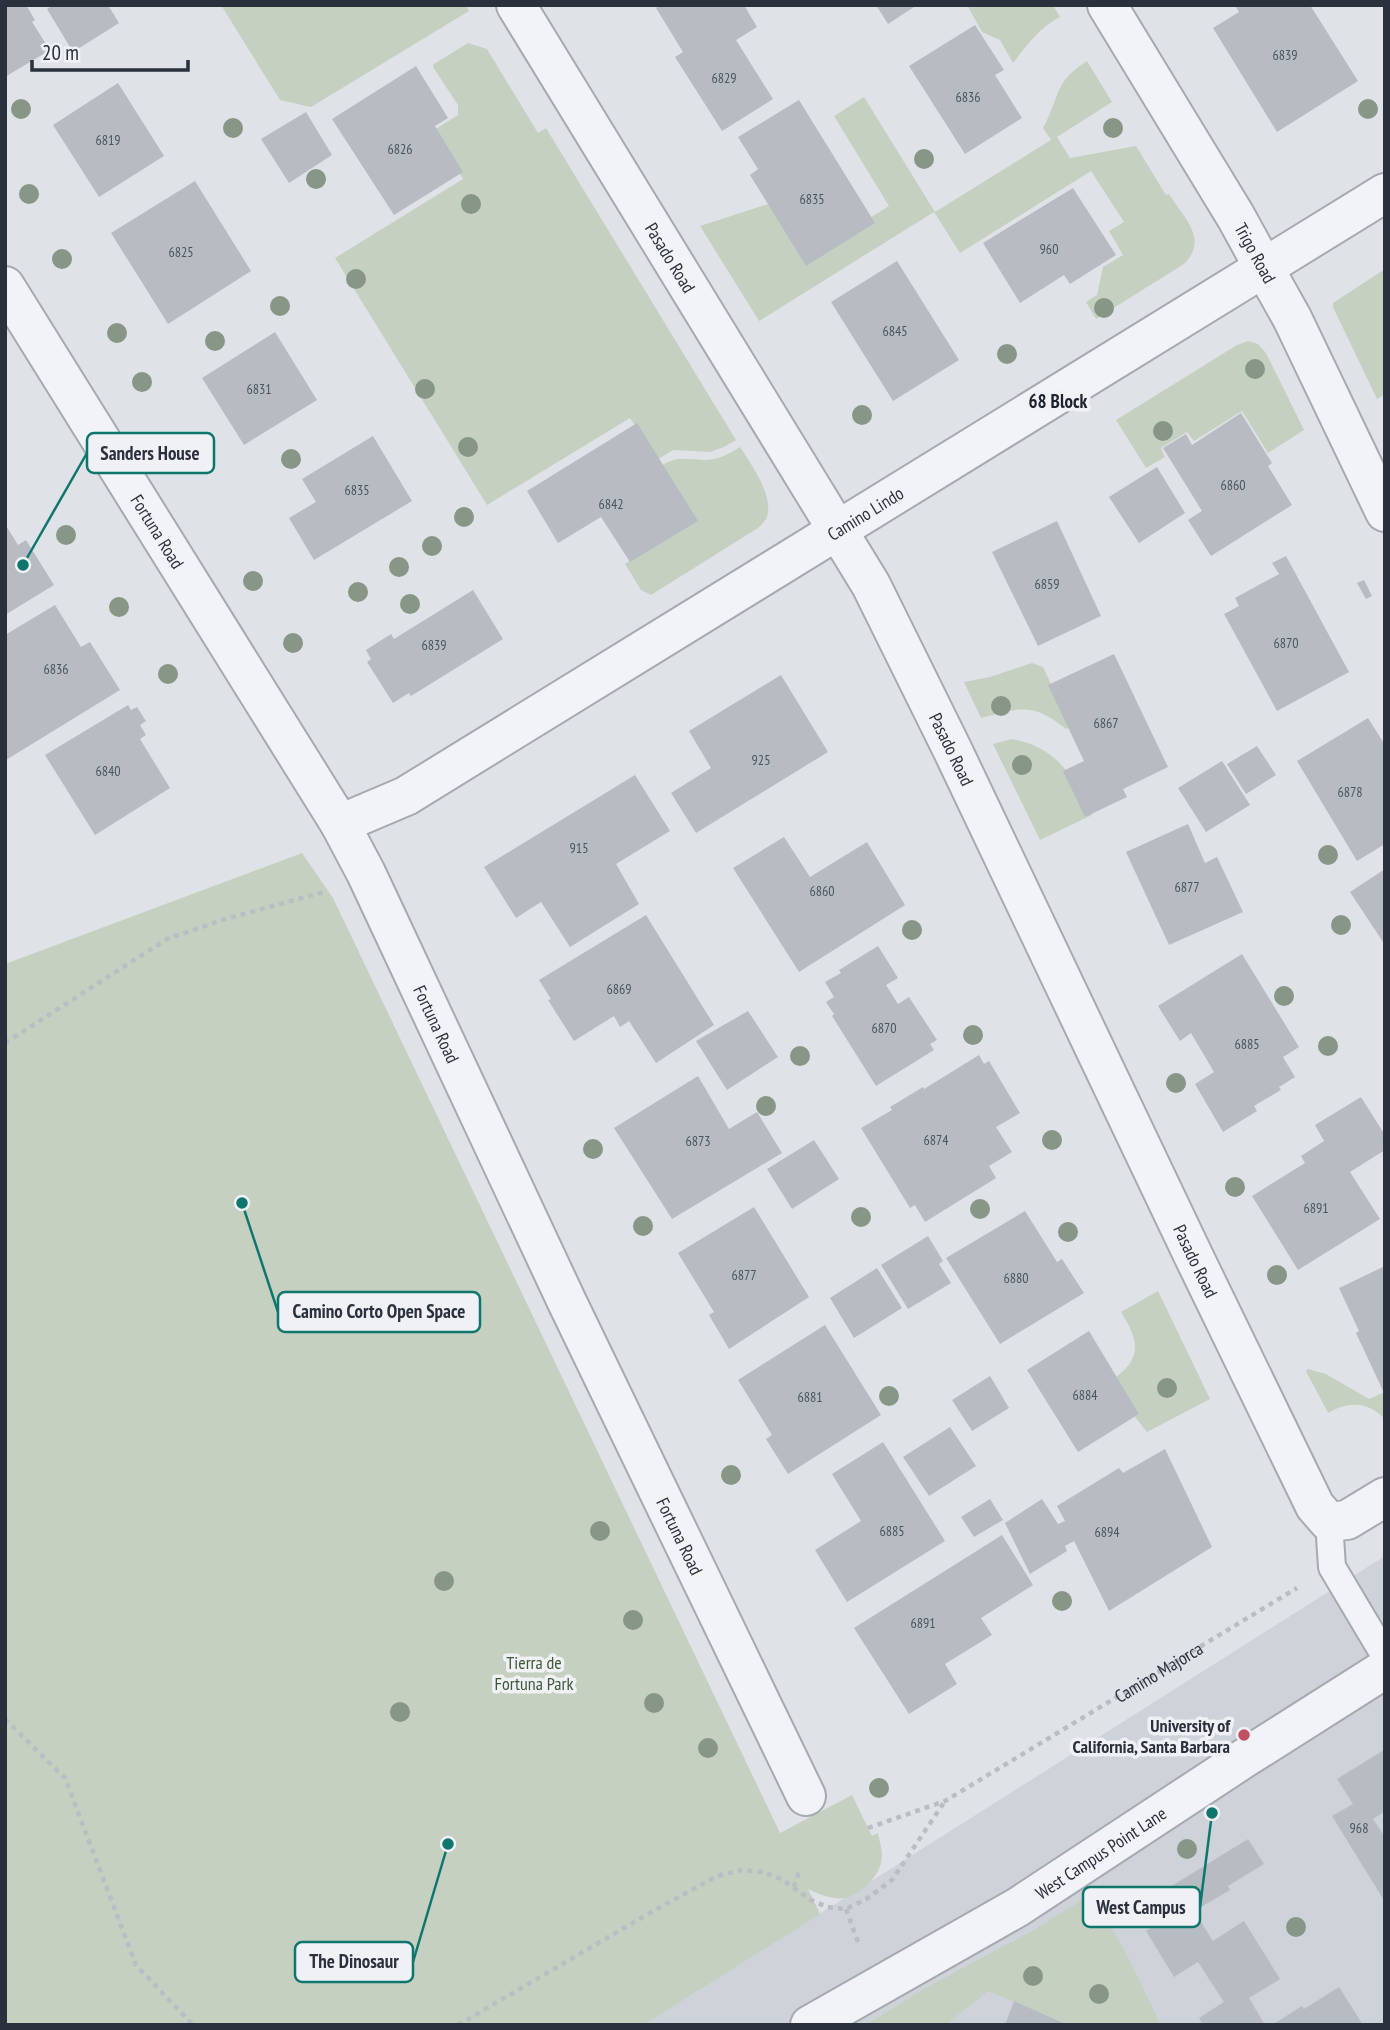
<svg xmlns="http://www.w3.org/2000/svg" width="1390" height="2030" viewBox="0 0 1390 2030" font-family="'PT Sans Narrow',sans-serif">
<rect width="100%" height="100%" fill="#dfe3e7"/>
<path fill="#ced2d9" d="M 1385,1556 L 1385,2025 L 644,2025 Z"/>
<g fill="#c5d0c1">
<path d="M 221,5 L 466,5 L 469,11 L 311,107 L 280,100 Z"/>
<path d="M 967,5 L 1053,5 L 1060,17 C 1039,28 1027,45 1013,63 L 1000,40 L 982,32 Z"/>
<path d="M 468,43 L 487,49 L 538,133 L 546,128 L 736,440 L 724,447 L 710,452 L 673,450 L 657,460 L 630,418 L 487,505 L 335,258 L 463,179 L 434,130 L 458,115 L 458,105 L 433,67 L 434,64 Z"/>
<path d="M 1087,61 L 1112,102 L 1057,137 L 1070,158 L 1136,146 L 1166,195 L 1169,194 C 1184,218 1209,239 1184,264 L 1096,319 L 1086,302 L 1097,295 L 1103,267 L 1123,255 L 1109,231 L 1124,222 L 1091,171 L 960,253 L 934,212 L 759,321 L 700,226 L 774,202 L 808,257 L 889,206 L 834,116 L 864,97 L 935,212 L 1051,140 L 1043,128 C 1060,98 1053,82 1087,61 Z"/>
<path d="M 1385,269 L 1385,394 L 1377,399 L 1333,307 L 1333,303 Z"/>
<path d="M 1248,341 L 1258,344 L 1266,353 L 1304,430 L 1268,453 L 1242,411 L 1194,441 L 1187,432 L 1161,448 L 1165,457 L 1146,468 L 1116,420 L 1237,345 Z"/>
<path d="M 740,447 C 751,464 776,498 766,519 C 764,522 761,525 758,528 L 651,595 L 641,590 L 625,564 L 693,519 L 661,466 C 676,456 686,459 704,460 C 718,460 729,454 740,447 Z"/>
<path d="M 1032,663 L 1043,667 L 1071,727 L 1066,729 C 1032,702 1021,708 981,718 L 964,682 L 990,677 Z"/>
<path d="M 1012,739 C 1058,748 1072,775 1092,815 L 1040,840 L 993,744 Z"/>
<path d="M 302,853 L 333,898 L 780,1833 L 852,1795 L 872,1836 L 878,1833 C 879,1840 882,1848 882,1855 C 882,1874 863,1894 845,1898 C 832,1900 818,1894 808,1889 L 820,1914 L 644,2025 L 5,2025 L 5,964 Z"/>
<path d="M 1158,1291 L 1210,1399 L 1147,1432 L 1135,1417 L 1139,1414 L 1116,1377 C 1144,1357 1137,1337 1121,1312 Z"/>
<path d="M 1308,1369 L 1326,1374 L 1369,1399 L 1385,1392 L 1385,1419 C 1368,1401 1348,1401 1328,1413 L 1306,1371 Z"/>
<path d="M 1090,1895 L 1125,1951 L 1161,2025 L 1071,2025 L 988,1991 L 946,2025 L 866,2025 L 922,1990 L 1032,1931 Z"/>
</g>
<g fill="#b7bcc3">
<path d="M 5,5 L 26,5 L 35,20 L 32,22 L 50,50 L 5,77 Z"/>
<path d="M 53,5 L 108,5 L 119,23 L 73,52 L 47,9 Z"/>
<path d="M 660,5 L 744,5 L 757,27 L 736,40 L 773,99 L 722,131 L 675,57 L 683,52 L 656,8 Z"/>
<path d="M 876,5 L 917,5 L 888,24 Z"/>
<path d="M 1235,5 L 1310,5 L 1358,81 L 1277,132 L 1213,28 L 1239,12 Z"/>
<path d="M 975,25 L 1004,70 L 995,75 L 1022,118 L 965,154 L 909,66 Z"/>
<path d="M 416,66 L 448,118 L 435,126 L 463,172 L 394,215 L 332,119 Z"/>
<path d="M 118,83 L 164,156 L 99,197 L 53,125 Z"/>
<path d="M 799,100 L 875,223 L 806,266 L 750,175 L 758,169 L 738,137 Z"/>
<path d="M 306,112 L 332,155 L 289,183 L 261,139 Z"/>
<path d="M 195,181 L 251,271 L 168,324 L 111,233 Z"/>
<path d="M 1073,188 L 1116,255 L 1070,284 L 1064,275 L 1020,303 L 983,243 Z"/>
<path d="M 897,261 L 959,360 L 893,401 L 831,302 Z"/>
<path d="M 275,332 L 317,400 L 244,445 L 202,378 Z"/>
<path d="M 1241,413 L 1272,463 L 1268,466 L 1292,505 L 1211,556 L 1188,520 L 1202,511 L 1163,448 L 1186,434 L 1192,445 Z"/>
<path d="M 637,423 L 698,521 L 630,562 L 601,517 L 558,543 L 527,491 Z"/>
<path d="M 373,436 L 412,501 L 314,560 L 289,518 L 316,502 L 302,479 Z"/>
<path d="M 1157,467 L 1185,513 L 1139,543 L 1109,497 Z"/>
<path d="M 1057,521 L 1101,616 L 1038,646 L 992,552 Z"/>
<path d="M 5,524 L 18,545 L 26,540 L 54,585 L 5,615 Z"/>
<path d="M 1286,556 L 1349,672 L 1277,711 L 1224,614 L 1239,606 L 1235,598 L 1279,574 L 1272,563 Z"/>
<path d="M 1364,580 L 1372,596 L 1366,599 L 1357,583 Z"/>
<path d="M 473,590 L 503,639 L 411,696 L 409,693 L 393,703 L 367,662 L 371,659 L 366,650 L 391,634 L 394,639 Z"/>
<path d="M 55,605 L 81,647 L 90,642 L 120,690 L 6,760 L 5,635 Z"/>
<path d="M 1114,654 L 1168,767 L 1123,789 L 1127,797 L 1085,817 L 1063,771 L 1084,761 L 1048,685 Z"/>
<path d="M 781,675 L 828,752 L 696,833 L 671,793 L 711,768 L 689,731 Z"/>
<path d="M 128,705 L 131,710 L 137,707 L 146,721 L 140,725 L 146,735 L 140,739 L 170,788 L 95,835 L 45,755 Z"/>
<path d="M 1368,718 L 1385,745 L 1385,822 L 1383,823 L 1385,826 L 1385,844 L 1357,861 L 1297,761 Z"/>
<path d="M 1257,746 L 1276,775 L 1246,794 L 1227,764 Z"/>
<path d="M 1222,761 L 1250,805 L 1206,832 L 1178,788 Z"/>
<path d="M 635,775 L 670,831 L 616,864 L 639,904 L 570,947 L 541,902 L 516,918 L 484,867 Z"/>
<path d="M 1188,824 L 1205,863 L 1217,857 L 1243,912 L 1169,945 L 1126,852 Z"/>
<path d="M 784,837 L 810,877 L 867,842 L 905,905 L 799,972 L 733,868 Z"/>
<path d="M 1385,869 L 1385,945 L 1350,892 Z"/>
<path d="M 646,915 L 714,1025 L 656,1063 L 629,1021 L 620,1027 L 614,1016 L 574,1041 L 548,1000 L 551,999 L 539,980 Z"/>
<path d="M 878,946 L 898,978 L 886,985 L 898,1004 L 909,997 L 937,1040 L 930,1044 L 934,1050 L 876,1086 L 832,1016 L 834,1014 L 826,1002 L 834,997 L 825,982 L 841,973 L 839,970 Z"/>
<path d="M 1242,954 L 1299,1047 L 1283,1057 L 1295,1077 L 1279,1087 L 1281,1090 L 1254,1106 L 1257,1111 L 1223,1132 L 1195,1084 L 1214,1072 L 1191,1033 L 1180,1041 L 1158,1006 Z"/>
<path d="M 748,1011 L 778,1057 L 727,1090 L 696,1041 Z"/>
<path d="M 979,1055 L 984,1064 L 989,1061 L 1020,1113 L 996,1127 L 1012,1152 L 989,1166 L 996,1178 L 925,1222 L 915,1205 L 910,1208 L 861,1128 L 892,1110 L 890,1107 L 923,1087 L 924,1089 Z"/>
<path d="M 698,1076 L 729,1129 L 757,1112 L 782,1153 L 672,1219 L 614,1128 Z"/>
<path d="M 1361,1097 L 1385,1135 L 1385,1150 L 1350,1172 L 1380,1219 L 1298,1270 L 1252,1196 L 1305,1163 L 1301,1156 L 1324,1141 L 1315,1125 Z"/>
<path d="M 814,1140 L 839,1179 L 792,1209 L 767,1169 Z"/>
<path d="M 754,1207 L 809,1297 L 729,1349 L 709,1315 L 714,1312 L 678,1253 Z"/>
<path d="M 1025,1211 L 1057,1262 L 1062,1259 L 1084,1293 L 1000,1344 L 946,1258 Z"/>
<path d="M 928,1236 L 943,1261 L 939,1264 L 951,1283 L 908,1309 L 881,1265 Z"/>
<path d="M 1385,1266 L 1385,1395 L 1356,1333 L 1359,1331 L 1339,1288 Z"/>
<path d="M 877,1268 L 902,1308 L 854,1338 L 830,1298 Z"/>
<path d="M 825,1325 L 881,1415 L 788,1474 L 766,1439 L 772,1435 L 738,1380 Z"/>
<path d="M 1089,1331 L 1139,1414 L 1078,1452 L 1027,1370 Z"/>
<path d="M 990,1376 L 1009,1408 L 972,1431 L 952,1400 Z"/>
<path d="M 950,1427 L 976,1466 L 929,1496 L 903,1457 Z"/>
<path d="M 883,1442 L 945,1541 L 847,1602 L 815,1550 L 861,1521 L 832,1474 Z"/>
<path d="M 1165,1449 L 1212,1547 L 1109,1611 L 1074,1541 L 1065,1546 L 1067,1551 L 1030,1574 L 1005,1523 L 1042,1499 L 1058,1524 L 1065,1521 L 1057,1506 L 1119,1468 L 1123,1473 Z"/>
<path d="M 990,1499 L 1003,1520 L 974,1537 L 961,1517 Z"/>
<path d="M 1002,1535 L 1033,1585 L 981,1618 L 992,1635 L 945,1664 L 957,1684 L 909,1714 L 854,1628 Z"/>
<path d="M 1384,1750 L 1385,1811 L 1373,1819 L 1385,1837 L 1385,1902 L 1332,1816 L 1353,1804 L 1337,1779 Z"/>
<path d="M 1248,1839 L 1264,1864 L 1228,1886 L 1230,1890 L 1194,1911 L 1213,1941 L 1244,1921 L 1280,1979 L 1249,1998 L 1265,2025 L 1203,2025 L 1199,2018 L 1224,2002 L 1198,1962 L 1174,1977 L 1146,1931 L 1170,1916 L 1157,1895 Z"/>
<path d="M 1339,1987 L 1363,2025 L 1272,2025 L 1302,2006 L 1304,2009 Z"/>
<path d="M 1014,2001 L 1064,2023 L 1063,2025 L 1005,2025 Z"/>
</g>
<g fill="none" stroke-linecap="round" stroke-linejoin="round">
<g stroke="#a5aab1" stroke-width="30">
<path id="lane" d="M 1329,1522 L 1332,1567 L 1385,1656"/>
</g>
<g stroke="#a5aab1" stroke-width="42">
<g id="street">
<path id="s2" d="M 516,5 L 871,585 L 953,751 L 1194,1257 L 1315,1506 L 1329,1522 L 1347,1520 L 1385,1497"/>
<path id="s3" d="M 1107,5 L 1236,217 L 1264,268 L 1292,318 L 1385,512"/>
<path id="s4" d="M 5,286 L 340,824 L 366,873 L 567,1302 L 806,1796"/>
<path id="s5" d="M 340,824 L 406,796 L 1385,193"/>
<path id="s6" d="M 810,2025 L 1018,1907 L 1243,1759 L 1385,1669"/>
</g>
</g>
<g stroke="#babdc2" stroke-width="4.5" stroke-dasharray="5 5" stroke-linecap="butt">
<path d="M 5,1043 L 167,939 L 225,919 L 324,892"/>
<path d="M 5,1719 L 65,1778 L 136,1965 L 193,2025"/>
<path id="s1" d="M 868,1828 L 945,1801 L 1297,1588"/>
<path d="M 794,1887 L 799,1871"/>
<path d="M 846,1909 L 859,1945"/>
<path d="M 458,2025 L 648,1914 L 717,1876 L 741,1870 L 763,1872 L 781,1879 L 811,1900 L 827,1907 L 846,1909 L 868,1898 L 892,1880 L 945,1801"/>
</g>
<use href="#lane" stroke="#f2f3f6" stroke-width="26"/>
<use href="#street" stroke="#f2f3f6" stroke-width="38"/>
</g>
<g fill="#879687">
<circle cx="21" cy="109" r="10"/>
<circle cx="1368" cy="109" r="10"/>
<circle cx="233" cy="128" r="10"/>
<circle cx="1113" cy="128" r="10"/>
<circle cx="924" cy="159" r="10"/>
<circle cx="316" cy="179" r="10"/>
<circle cx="29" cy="194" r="10"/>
<circle cx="471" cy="204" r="10"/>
<circle cx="62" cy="259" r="10"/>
<circle cx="356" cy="279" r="10"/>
<circle cx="280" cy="306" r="10"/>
<circle cx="1104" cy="308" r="10"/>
<circle cx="117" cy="333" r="10"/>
<circle cx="215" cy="341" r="10"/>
<circle cx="1007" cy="354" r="10"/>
<circle cx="1255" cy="369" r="10"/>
<circle cx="142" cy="382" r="10"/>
<circle cx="425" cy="389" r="10"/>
<circle cx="862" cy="415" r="10"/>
<circle cx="1163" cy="431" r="10"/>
<circle cx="468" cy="447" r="10"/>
<circle cx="291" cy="459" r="10"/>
<circle cx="464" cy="517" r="10"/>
<circle cx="66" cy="535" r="10"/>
<circle cx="432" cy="546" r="10"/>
<circle cx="399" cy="567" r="10"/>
<circle cx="253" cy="581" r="10"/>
<circle cx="358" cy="592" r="10"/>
<circle cx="410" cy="604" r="10"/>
<circle cx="119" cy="607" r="10"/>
<circle cx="293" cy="643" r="10"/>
<circle cx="168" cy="674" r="10"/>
<circle cx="1001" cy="706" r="10"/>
<circle cx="1022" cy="765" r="10"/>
<circle cx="1328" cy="855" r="10"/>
<circle cx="1341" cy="925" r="10"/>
<circle cx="912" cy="930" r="10"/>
<circle cx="1284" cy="996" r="10"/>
<circle cx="973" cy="1035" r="10"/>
<circle cx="1328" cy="1046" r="10"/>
<circle cx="800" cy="1056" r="10"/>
<circle cx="1176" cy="1083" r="10"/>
<circle cx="766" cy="1106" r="10"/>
<circle cx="1052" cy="1140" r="10"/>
<circle cx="593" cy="1149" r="10"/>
<circle cx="1235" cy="1187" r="10"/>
<circle cx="980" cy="1209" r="10"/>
<circle cx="861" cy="1217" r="10"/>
<circle cx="643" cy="1226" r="10"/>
<circle cx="1068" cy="1232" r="10"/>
<circle cx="1277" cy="1275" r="10"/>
<circle cx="1167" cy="1388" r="10"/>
<circle cx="889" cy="1396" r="10"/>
<circle cx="731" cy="1475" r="10"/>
<circle cx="600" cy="1531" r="10"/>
<circle cx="444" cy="1581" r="10"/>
<circle cx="1062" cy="1601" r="10"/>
<circle cx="633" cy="1620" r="10"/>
<circle cx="654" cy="1703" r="10"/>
<circle cx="400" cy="1712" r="10"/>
<circle cx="708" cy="1748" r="10"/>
<circle cx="879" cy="1788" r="10"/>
<circle cx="1187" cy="1849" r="10"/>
<circle cx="1296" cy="1927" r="10"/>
<circle cx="1033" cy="1976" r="10"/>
<circle cx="1099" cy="1994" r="10"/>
</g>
<circle fill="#c15062" stroke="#eff1f5" stroke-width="2.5" cx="1244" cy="1735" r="7"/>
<g text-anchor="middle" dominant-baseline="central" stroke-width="7" stroke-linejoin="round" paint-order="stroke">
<g font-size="14" fill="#4d545e">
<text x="1285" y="55">6839</text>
<text x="724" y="78">6829</text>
<text x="968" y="97">6836</text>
<text x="108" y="140">6819</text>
<text x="400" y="149">6826</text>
<text x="812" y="199">6835</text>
<text x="1049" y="249">960</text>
<text x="181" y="252">6825</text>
<text x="895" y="331">6845</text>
<text x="259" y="389">6831</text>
<text x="1233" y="485">6860</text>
<text x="357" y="490">6835</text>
<text x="611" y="504">6842</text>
<text x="1047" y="584">6859</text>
<text x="1286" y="643">6870</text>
<text x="434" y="645">6839</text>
<text x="56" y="669">6836</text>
<text x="1106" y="723">6867</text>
<text x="761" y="760">925</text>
<text x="108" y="771">6840</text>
<text x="1350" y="792">6878</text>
<text x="579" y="848">915</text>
<text x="1187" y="887">6877</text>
<text x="822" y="891">6860</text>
<text x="619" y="989">6869</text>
<text x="884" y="1028">6870</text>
<text x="1247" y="1044">6885</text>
<text x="936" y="1140">6874</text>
<text x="698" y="1141">6873</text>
<text x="1316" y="1208">6891</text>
<text x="744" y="1275">6877</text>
<text x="1016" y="1278">6880</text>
<text x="1085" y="1395">6884</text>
<text x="810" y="1397">6881</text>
<text x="892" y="1531">6885</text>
<text x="1107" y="1532">6894</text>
<text x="923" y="1623">6891</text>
<text x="1359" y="1828">968</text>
</g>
<g font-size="18" fill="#2a313d" stroke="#eff1f5">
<text stroke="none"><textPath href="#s3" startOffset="289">Trigo Road</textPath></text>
<text stroke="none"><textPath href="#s2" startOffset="296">Pasado Road</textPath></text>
<text stroke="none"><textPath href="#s5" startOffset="611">Camino Lindo</textPath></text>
<text stroke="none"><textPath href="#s4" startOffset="289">Fortuna Road</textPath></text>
<text stroke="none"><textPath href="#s2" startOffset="863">Pasado Road</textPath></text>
<text stroke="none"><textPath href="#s4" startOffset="856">Fortuna Road</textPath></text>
<text stroke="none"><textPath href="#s2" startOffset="1430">Pasado Road</textPath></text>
<text stroke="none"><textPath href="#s4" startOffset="1423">Fortuna Road</textPath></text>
<text stroke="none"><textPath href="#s1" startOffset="331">Camino Majorca</textPath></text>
<text stroke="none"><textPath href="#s6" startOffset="338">West Campus Point Lane</textPath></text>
</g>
<g font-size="18" fill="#3f5738" stroke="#eff1f5">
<text x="534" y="1662">Tierra de<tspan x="534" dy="21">Fortuna Park</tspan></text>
</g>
<g font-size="18" font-weight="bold" fill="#2a313d" stroke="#eff1f5" text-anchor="end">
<text x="1230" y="1725">University of<tspan x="1230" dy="21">California, Santa Barbara</tspan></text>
</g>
<g font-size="19" font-weight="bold" fill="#1c222e" stroke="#eff1f5">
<text x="1058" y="401">68 Block</text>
</g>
</g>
<path fill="none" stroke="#0f766e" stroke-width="2.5" d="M23 565L87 453M242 1203L278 1312M1212 1813L1200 1907M448 1844L413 1962"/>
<g fill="#0f766e" stroke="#eff1f5" stroke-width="2.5">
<circle cx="23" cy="565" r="7"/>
<circle cx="242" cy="1203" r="7"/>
<circle cx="1212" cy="1813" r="7"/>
<circle cx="448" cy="1844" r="7"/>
</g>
<g fill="#eff1f5" stroke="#0f766e" stroke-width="2.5">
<rect x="87" y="433" width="127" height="40" rx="7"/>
<rect x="278" y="1292" width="202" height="40" rx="7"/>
<rect x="1083" y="1887" width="117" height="40" rx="7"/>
<rect x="295" y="1942" width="118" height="40" rx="7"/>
</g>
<g font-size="19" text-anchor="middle" font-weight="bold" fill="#2a313d">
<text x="150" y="460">Sanders House</text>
<text x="379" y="1318">Camino Corto Open Space</text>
<text x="1141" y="1914">West Campus</text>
<text x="354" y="1968">The Dinosaur</text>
</g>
<rect width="1390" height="2030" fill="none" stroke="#2a313d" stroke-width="14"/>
<path d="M32 60v10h156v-10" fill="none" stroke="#2a313d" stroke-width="3.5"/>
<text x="42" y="60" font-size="21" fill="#2a313d" stroke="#eff1f5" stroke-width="5" paint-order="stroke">20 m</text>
</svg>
